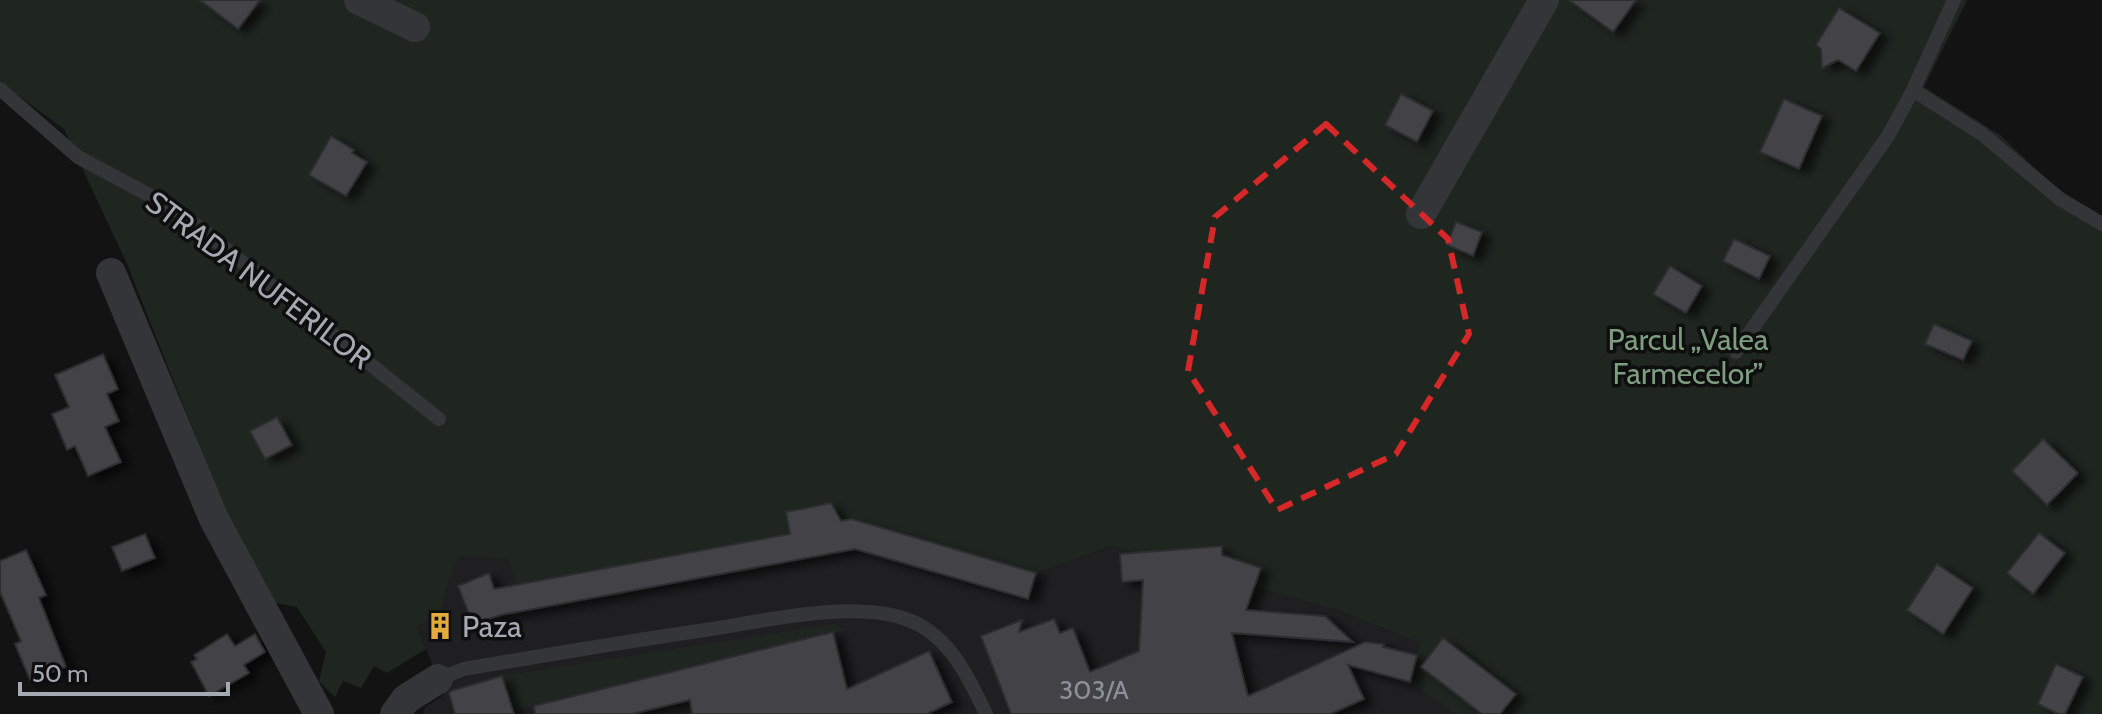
<svg xmlns="http://www.w3.org/2000/svg" width="2102" height="714" viewBox="0 0 2102 714" font-family="Cabin,sans-serif">
<defs>
<filter id="shadow"><feDropShadow dx="9" dy="5" stdDeviation="4" flood-color="#0009"/></filter>
</defs>
<rect width="100%" height="100%" fill="#131314"/>
<path fill="#1f1f21" d="M 831,503 L 841,521 L 852,519 L 1036,573 L 1111,546 L 1340,611 L 1420,643 L 1410,682 L 1455,714 L 423,714 L 425,707 L 444,695 L 417,625 L 441,615 L 447,585 L 459,554 L 508,559 L 519,585 L 790,534 L 786,512 Z"/>
<g fill="#1f2620">
<path d="M 0,0 L 1967,0 L 1924,87 L 2000,135 L 2057,189 L 2102,219 L 2102,714 L 1455,714 L 1410,682 L 1420,643 L 1340,611 L 1111,546 L 1036,573 L 852,519 L 790,534 L 518,585 L 508,559 L 459,555 L 447,585 L 441,615 L 417,626 L 426,649 L 387,673 L 374,666 L 361,688 L 343,681 L 335,697 L 319,681 L 326,652 L 297,607 L 276,603 L 230,522 L 127,264 L 64,129 L 0,82 Z"/>
<path d="M 834,624 L 846,630 L 500,714 L 458,714 L 509,699 L 502,676 Z"/>
</g>
<g fill="#424347" stroke="#2d2d30" stroke-width="2" filter="url(#shadow)">
<path d="M 200,0 L 260,0 L 238,29 Z"/>
<path d="M 1569,0 L 1636,0 L 1613,32 Z"/>
<path d="M 1839,8 L 1880,33 L 1856,71 L 1838,60 L 1822,68 L 1821,49 L 1816,45 Z"/>
<path d="M 1401,94 L 1433,111 L 1417,142 L 1385,125 Z"/>
<path d="M 1784,99 L 1822,116 L 1799,169 L 1760,152 Z"/>
<path d="M 331,136 L 354,150 L 352,153 L 367,162 L 346,196 L 309,175 Z"/>
<path d="M 1456,222 L 1482,232 L 1473,256 L 1447,245 Z"/>
<path d="M 1734,239 L 1770,256 L 1759,279 L 1723,261 Z"/>
<path d="M 1670,266 L 1702,286 L 1686,313 L 1653,294 Z"/>
<path d="M 1934,324 L 1972,341 L 1963,360 L 1925,344 Z"/>
<path d="M 103,354 L 118,389 L 107,394 L 119,421 L 105,427 L 121,462 L 88,476 L 75,446 L 67,450 L 52,414 L 69,407 L 55,375 Z"/>
<path d="M 277,417 L 292,445 L 265,459 L 250,431 Z"/>
<path d="M 2043,439 L 2078,473 L 2047,505 L 2012,471 Z"/>
<path d="M 831,503 L 841,521 L 852,519 L 1036,573 L 1028,599 L 855,549 L 501,615 L 473,624 L 458,586 L 489,573 L 494,589 L 790,534 L 786,512 Z"/>
<path d="M 2039,533 L 2065,553 L 2033,594 L 2007,573 Z"/>
<path d="M 145,534 L 155,558 L 122,571 L 112,547 Z"/>
<path d="M 1222,546 L 1222,555 L 1261,568 L 1246,610 L 1325,616 L 1353,642 L 1232,633 L 1248,696 L 1365,642 L 1384,644 L 1383,647 L 1417,655 L 1410,682 L 1348,665 L 1364,699 L 1331,714 L 1011,714 L 981,636 L 1022,620 L 1019,632 L 1054,619 L 1060,633 L 1073,628 L 1090,672 L 1139,651 L 1143,580 L 1122,582 L 1120,554 Z"/>
<path d="M 26,550 L 46,595 L 39,598 L 66,667 L 30,680 L 15,644 L 21,641 L 0,592 L 0,561 Z"/>
<path d="M 1937,564 L 1973,588 L 1943,634 L 1907,610 Z"/>
<path d="M 833,632 L 847,689 L 929,651 L 952,702 L 927,714 L 692,714 L 690,700 L 632,714 L 535,714 L 534,706 Z"/>
<path d="M 227,634 L 235,646 L 255,634 L 265,652 L 244,665 L 249,673 L 209,696 L 191,662 L 197,659 L 194,655 Z"/>
<path d="M 1443,638 L 1516,694 L 1500,714 L 1482,714 L 1421,667 Z"/>
<path d="M 2056,664 L 2083,677 L 2065,714 L 2058,714 L 2038,704 Z"/>
<path d="M 502,676 L 514,714 L 455,714 L 449,693 L 451,691 Z"/>
</g>
<g fill="none" stroke-linecap="round" stroke-linejoin="round">
<g stroke="#343539" stroke-width="14">
<path d="M 0,89 L 78,157 L 177,210 L 439,419"/>
<path d="M 1913,90 L 1982,134 L 2060,199 L 2102,224"/>
<path d="M 1736,352 L 1888,136 L 1913,90 L 1954,0"/>
<path d="M 438,679 L 464,669 C 546,655 629,641 712,629 C 766,620 860,599 911,621 C 950,637 969,678 986,714"/>
</g>
<g stroke="#343539" stroke-width="30">
<path d="M 359,0 L 415,27"/>
<path d="M 1421,214 L 1544,0"/>
<path d="M 111,273 L 214,519 L 319,714"/>
<path d="M 395,714 L 406,699 L 438,679"/>
</g>
</g>
<path fill="none" stroke="#d62828" stroke-width="6" stroke-dasharray="16 10" stroke-linejoin="round" d="M 1326,124 L 1448,239 L 1469,334 L 1396,454 L 1277,510 L 1188,371 L 1215,217 Z"/>
<defs>
<g id="building-bare" transform="scale(2.16)"><path d="M-4-6H4V6H1V3H-1V6H-4ZM-2.5-4.3h1.7v1.8h-1.7ZM.8-4.3h1.7v1.8H.8ZM-2.5-1h1.7V.8h-1.7ZM.8-1h1.7V.8H.8Z" fill="#e3ab3b" stroke="#0e0e0f" stroke-width="2.5" paint-order="stroke"/></g>
</defs>
<g fill-rule="evenodd">
<use href="#building-bare" x="440" y="626"/>
</g>
<g text-anchor="middle" dominant-baseline="central" stroke-width="7" stroke-linejoin="round" paint-order="stroke">
<g font-size="26" fill="#8c9098">
<text x="1094" y="690">303/A</text>
</g>
<g font-size="30" fill="#a5a9b3" stroke="#0e0e0f">
<text transform="translate(259 280) rotate(37)">STRADA NUFERILOR</text>
</g>
<g font-size="30" fill="#7d9d7f" stroke="#0e0e0f">
<text x="1688" y="339">Parcul „Valea<tspan x="1688" dy="34">Farmecelor”</tspan></text>
</g>
<g font-size="30" fill="#a5a9b3" stroke="#0e0e0f" text-anchor="start">
<text x="462" y="626">Paza</text>
</g>
</g>
<path d="M20 682v12h208v-12" fill="none" stroke="#a5a9b3" stroke-width="4"/>
<text x="32" y="682" font-size="24" fill="#a5a9b3" stroke="#0e0e0f" stroke-width="6" paint-order="stroke">50 m</text>
</svg>
